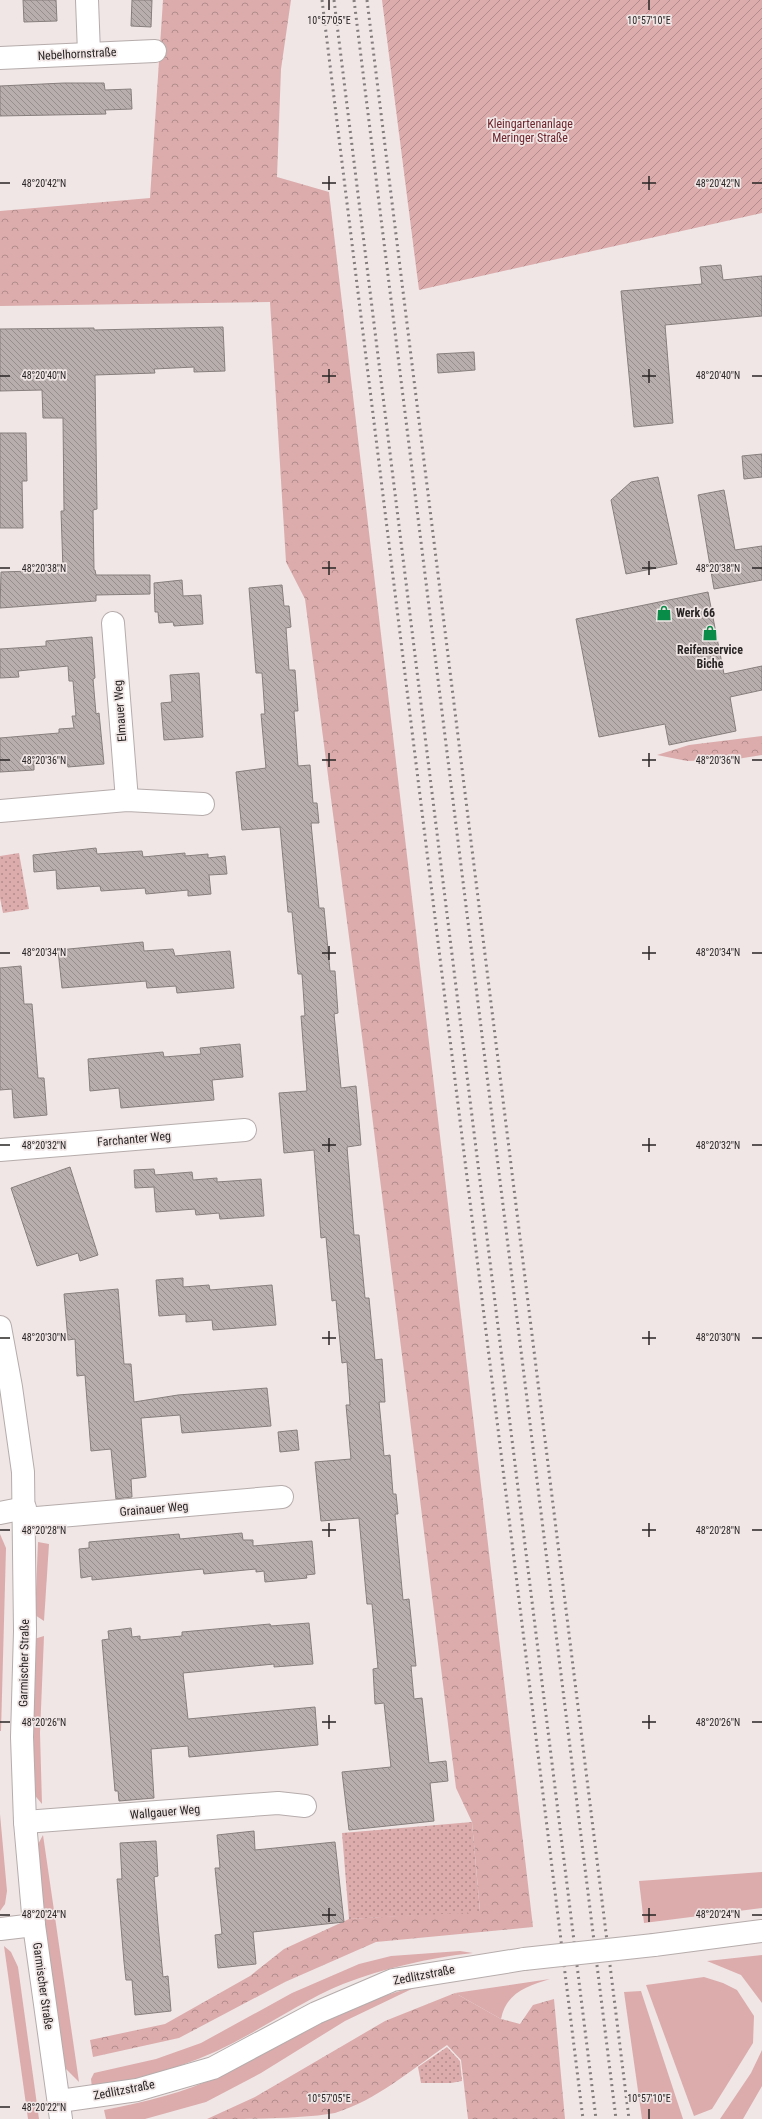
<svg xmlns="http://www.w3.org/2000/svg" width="762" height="2119" viewBox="0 0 762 2119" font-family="'Roboto Condensed',sans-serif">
<defs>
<pattern id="forest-crowns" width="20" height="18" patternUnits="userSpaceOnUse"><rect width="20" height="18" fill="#dcacac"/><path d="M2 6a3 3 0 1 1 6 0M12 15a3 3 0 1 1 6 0" fill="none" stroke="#b28c8c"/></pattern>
<pattern id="park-dots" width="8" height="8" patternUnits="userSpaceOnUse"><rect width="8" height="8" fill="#dcacac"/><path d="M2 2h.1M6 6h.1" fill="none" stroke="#b28c8c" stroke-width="1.8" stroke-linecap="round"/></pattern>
<pattern id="garden-furrows" width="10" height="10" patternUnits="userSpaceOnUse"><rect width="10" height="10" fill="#dcacac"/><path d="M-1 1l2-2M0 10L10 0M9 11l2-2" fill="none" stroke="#b28c8c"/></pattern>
<pattern id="building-back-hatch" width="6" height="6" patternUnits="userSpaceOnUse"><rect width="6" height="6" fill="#b8aeae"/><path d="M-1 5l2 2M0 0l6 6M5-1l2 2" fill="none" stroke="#968d8d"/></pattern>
</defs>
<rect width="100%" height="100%" fill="#f0e6e6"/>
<g fill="#dcacac">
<path d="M 0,1534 L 6,1548 L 1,1731 L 0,1731 Z"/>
<path d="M 38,1542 L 49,1544 L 44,1621 L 35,1615 Z"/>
<path d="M 44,1636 L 40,1733 L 42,1804 L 32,1792 L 34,1639 Z"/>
<path d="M 0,1814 L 7,1891 L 5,1904 L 0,1911 Z"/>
<path d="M 43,1835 L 79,2082 L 65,2068 L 35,1850 Z"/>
<path d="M 762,1872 L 762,1908 L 644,1923 L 639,1881 Z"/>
<path d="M 4,1946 L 11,1952 L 18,1967 L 39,2119 L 28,2119 Z"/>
<path d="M 460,1951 L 473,1953 C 428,1958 385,1968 343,1984 C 304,2000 270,2024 233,2043 C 189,2066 141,2079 92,2088 L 91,2079 L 94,2073 L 156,2059 L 201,2043 L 292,1993 L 359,1964 L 391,1956 Z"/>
<path d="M 762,1955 L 762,2003 L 741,1975 L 707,1961 Z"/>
<path d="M 704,1977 L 723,1983 L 737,1990 L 754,2016 L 753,2043 L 712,2109 L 694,2116 L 646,1985 Z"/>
<path d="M 550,1979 C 527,1986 506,1993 501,2019 L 455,1993 Z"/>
<path d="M 420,1985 L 345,2021 L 261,2073 L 206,2102 L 145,2119 L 106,2119 L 104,2110 C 144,2102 184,2093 221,2075 C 252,2060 280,2040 311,2025 C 346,2008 382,1996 420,1985 Z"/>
<path d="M 641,1991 L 683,2119 L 642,2119 L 624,1992 Z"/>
<path d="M 762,2050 L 762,2086 L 743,2119 L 720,2119 L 751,2073 Z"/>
</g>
<g fill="url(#forest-crowns)">
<path d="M 163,0 L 291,0 L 281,69 L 277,177 L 329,192 L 533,1927 L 376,1942 L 285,1982 L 179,2038 L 93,2057 L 90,2040 L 165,2024 L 250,1976 L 284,1949 L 349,1919 L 480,1911 L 472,1822 L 456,1788 L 367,1075 L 305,599 L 286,562 L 270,302 L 0,306 L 0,211 L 150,198 Z"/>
<path d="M 762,736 L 762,755 L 737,759 L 687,761 L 657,755 L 689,745 Z"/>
<path d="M 455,1993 L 501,2019 L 520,2024 L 533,2005 L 554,1999 L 565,2119 L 468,2119 L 461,2060 L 447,2045 C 411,2070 377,2100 335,2113 C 302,2119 243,2119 207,2119 L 255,2097 L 385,2021 Z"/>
</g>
<g fill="url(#park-dots)">
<path d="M 19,853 L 29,909 L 3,913 L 0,898 L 0,856 Z"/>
<path d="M 472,1822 L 480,1912 L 349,1919 L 342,1833 Z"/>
<path d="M 447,2047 L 460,2061 L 462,2081 L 451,2083 L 421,2083 L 418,2067 Z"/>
</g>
<path fill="url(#garden-furrows)" d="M 382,0 L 762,0 L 762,213 L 419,290 Z"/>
<g fill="url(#building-back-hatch)" stroke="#877e7e">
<path d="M 23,0 L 56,0 L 57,21 L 24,22 Z"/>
<path d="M 132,0 L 152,0 L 151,27 L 131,26 Z"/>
<path d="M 64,83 L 104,83 L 105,90 L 131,89 L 132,109 L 105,110 L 106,114 L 0,116 L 0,86 Z"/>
<path d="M 721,265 L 723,280 L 762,276 L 762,316 L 665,325 L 673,423 L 634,427 L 621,291 L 702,284 L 700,267 Z"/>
<path d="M 223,327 L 225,371 L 194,372 L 194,367 L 154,369 L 155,373 L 95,375 L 97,509 L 93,510 L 94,570 L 95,570 L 96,575 L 150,575 L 150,594 L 96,595 L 96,601 L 0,608 L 1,572 L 63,570 L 61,511 L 64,511 L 63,418 L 43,418 L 42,390 L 0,391 L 0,329 L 94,328 L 94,330 Z"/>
<path d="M 474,352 L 475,370 L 438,373 L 437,354 Z"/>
<path d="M 0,433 L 26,433 L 27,481 L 22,481 L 23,528 L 0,528 Z"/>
<path d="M 762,454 L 762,477 L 744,479 L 742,456 Z"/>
<path d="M 658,477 L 677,564 L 626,574 L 611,500 L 631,482 Z"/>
<path d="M 724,490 L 735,550 L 762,546 L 762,580 L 714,589 L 698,495 Z"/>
<path d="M 182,580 L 183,596 L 201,595 L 203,624 L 174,626 L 173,622 L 159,623 L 158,612 L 155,612 L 154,583 Z"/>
<path d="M 282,585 L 284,606 L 289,606 L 291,627 L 286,628 L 289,670 L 295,670 L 298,711 L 294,711 L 298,766 L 310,765 L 313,803 L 317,803 L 319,823 L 311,823 L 319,908 L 324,908 L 330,971 L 335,971 L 338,1013 L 334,1014 L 341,1088 L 356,1086 L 361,1145 L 347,1147 L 354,1235 L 359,1235 L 365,1298 L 369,1298 L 375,1360 L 382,1359 L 385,1402 L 379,1402 L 381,1422 L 384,1456 L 390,1455 L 393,1494 L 396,1494 L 398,1514 L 395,1514 L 403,1600 L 409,1599 L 416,1666 L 411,1666 L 414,1699 L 422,1698 L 429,1763 L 446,1761 L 448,1781 L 430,1783 L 434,1821 L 349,1830 L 342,1772 L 391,1767 L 384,1703 L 375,1704 L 373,1669 L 378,1668 L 375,1635 L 372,1604 L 367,1604 L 359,1518 L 321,1521 L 315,1462 L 351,1459 L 346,1405 L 350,1405 L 347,1362 L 342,1363 L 336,1300 L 332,1301 L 326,1237 L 321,1238 L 314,1150 L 284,1153 L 279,1093 L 307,1091 L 301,1016 L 305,1016 L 302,974 L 298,974 L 292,912 L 288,912 L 280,827 L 242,830 L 236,772 L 266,768 L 261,714 L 265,714 L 262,673 L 256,673 L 249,588 Z"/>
<path d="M 708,592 L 724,674 L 762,666 L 762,690 L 730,697 L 736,731 L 669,745 L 665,724 L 599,737 L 576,619 Z"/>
<path d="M 92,637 L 95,678 L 93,679 L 96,714 L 99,713 L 104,764 L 68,767 L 66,755 L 34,760 L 34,770 L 0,772 L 0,738 L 59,733 L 59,729 L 74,728 L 72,716 L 76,716 L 73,681 L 69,681 L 68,666 L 18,671 L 19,677 L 0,678 L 0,649 L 46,646 L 46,641 Z"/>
<path d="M 199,673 L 203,737 L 164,740 L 161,703 L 172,702 L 170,675 Z"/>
<path d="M 96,848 L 97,854 L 142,851 L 143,857 L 185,853 L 185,856 L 208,854 L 208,858 L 225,856 L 227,874 L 209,875 L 211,894 L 188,896 L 188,890 L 146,894 L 145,888 L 101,891 L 100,886 L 57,889 L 56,870 L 34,872 L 33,855 Z"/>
<path d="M 143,942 L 144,951 L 173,949 L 175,956 L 230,951 L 234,988 L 177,993 L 176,986 L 147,988 L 146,981 L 62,988 L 58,950 Z"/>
<path d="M 21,966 L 24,1004 L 32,1004 L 38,1078 L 44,1078 L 47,1115 L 14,1118 L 12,1089 L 0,1090 L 0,968 Z"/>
<path d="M 240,1044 L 243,1077 L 212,1080 L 214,1100 L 121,1108 L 119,1088 L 90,1091 L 88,1059 L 163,1052 L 164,1057 L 201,1054 L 200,1048 Z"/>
<path d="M 70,1167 L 98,1255 L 80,1261 L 78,1253 L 37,1266 L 11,1188 Z"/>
<path d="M 154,1169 L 155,1175 L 192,1172 L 193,1180 L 217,1178 L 217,1182 L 261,1179 L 264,1216 L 220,1219 L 219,1213 L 196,1215 L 195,1209 L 156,1212 L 154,1187 L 135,1188 L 134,1170 Z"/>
<path d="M 183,1278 L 183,1287 L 209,1285 L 210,1290 L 272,1285 L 276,1325 L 213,1330 L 212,1320 L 186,1322 L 186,1314 L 159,1316 L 156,1280 Z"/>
<path d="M 118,1289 L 124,1364 L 131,1364 L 134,1402 L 178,1395 L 267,1388 L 271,1426 L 182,1433 L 180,1415 L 141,1418 L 146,1477 L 131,1479 L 132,1497 L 116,1499 L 111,1449 L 91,1451 L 85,1375 L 77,1376 L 75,1339 L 68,1340 L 64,1294 Z"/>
<path d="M 297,1430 L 299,1450 L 280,1452 L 278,1432 Z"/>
<path d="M 242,1533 L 243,1540 L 253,1540 L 253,1546 L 312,1541 L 315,1574 L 306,1575 L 307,1578 L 265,1582 L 264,1571 L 256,1572 L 256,1569 L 204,1574 L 203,1569 L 92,1580 L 92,1576 L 81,1578 L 79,1549 L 89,1548 L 89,1542 L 179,1534 L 180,1539 Z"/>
<path d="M 309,1623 L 313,1664 L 274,1667 L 274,1664 L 183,1673 L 188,1719 L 315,1707 L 318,1745 L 189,1757 L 188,1746 L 151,1749 L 154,1798 L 119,1801 L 118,1791 L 115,1791 L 102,1640 L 109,1639 L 108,1631 L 131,1628 L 132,1637 L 140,1636 L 140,1640 L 182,1636 L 182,1632 L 238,1627 L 270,1624 L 271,1626 Z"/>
<path d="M 254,1831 L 255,1850 L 335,1842 L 344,1922 L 253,1932 L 256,1964 L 218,1968 L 215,1935 L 222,1934 L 215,1868 L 220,1868 L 217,1835 Z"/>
<path d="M 156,1841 L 158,1876 L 154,1877 L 158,1925 L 163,1977 L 168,1976 L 171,2011 L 135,2015 L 132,1980 L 126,1980 L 124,1962 L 117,1879 L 122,1879 L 120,1843 Z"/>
</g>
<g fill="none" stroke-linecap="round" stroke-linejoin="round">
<g stroke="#b6acac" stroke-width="24">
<g id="minor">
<path d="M 87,0 L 89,53"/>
<path d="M 0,58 L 155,51"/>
<path d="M 113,623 L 127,800"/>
<path d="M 0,811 L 127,800 L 203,804"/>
<path d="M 0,1150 L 245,1130"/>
<path d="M 0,1327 L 11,1387 L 23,1472 L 25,1631 L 22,1737 L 25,1822 L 34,1925 L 61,2119"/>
<path d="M 0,1513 L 25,1508"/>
<path d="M 25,1519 L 282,1497"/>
<path d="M 25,1822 L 278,1803 L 305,1806"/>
<path d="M 0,1929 L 34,1925"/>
<path d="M 654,1945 L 762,1931"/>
<path d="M 60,2101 L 137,2090 L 213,2068 L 316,2013 L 393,1980 L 524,1959"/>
</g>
</g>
<use href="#minor" stroke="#fff" stroke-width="22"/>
<g stroke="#837d7d" stroke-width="3" stroke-dasharray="2 4" stroke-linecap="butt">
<path d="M 322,0 L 583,2119"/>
<path d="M 334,0 L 596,2119"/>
<path d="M 354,0 L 616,2119"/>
<path d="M 367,0 L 629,2119"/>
</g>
<g stroke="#b6acac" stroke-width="24" stroke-linecap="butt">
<path id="minor-bridge" d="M 524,1959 L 654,1945"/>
</g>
<use href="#minor-bridge" stroke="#fff" stroke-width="22"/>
</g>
<path fill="none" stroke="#292525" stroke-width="1.5" d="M 329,0 L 329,10M 649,0 L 649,10M 329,176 L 329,190M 649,176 L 649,190M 0,183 L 10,183M 322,183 L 336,183M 642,183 L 656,183M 752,183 L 762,183M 329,369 L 329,383M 649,369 L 649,383M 0,376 L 10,376M 322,376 L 336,376M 642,376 L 656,376M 752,376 L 762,376M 329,561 L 329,575M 649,561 L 649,575M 0,568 L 10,568M 322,568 L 336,568M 642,568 L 656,568M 752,568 L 762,568M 329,753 L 329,767M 649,753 L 649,767M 0,760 L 10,760M 322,760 L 336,760M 642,760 L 656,760M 752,760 L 762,760M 329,946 L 329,960M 649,946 L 649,960M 0,953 L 10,953M 322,953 L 336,953M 642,953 L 656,953M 752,953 L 762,953M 329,1138 L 329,1152M 649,1138 L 649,1152M 0,1145 L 10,1145M 322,1145 L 336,1145M 642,1145 L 656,1145M 752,1145 L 762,1145M 329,1331 L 329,1345M 649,1331 L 649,1345M 0,1338 L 10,1338M 322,1338 L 336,1338M 642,1338 L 656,1338M 752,1338 L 762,1338M 329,1523 L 329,1537M 649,1523 L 649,1537M 0,1530 L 10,1530M 322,1530 L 336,1530M 642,1530 L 656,1530M 752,1530 L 762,1530M 329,1715 L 329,1729M 649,1715 L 649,1729M 0,1722 L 10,1722M 322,1722 L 336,1722M 642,1722 L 656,1722M 752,1722 L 762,1722M 329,1908 L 329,1922M 649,1908 L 649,1922M 0,1915 L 10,1915M 322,1915 L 336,1915M 642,1915 L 656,1915M 752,1915 L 762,1915M 0,2107 L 10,2107M 329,2109 L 329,2119M 649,2109 L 649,2119"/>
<defs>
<g id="shop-bare" transform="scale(1.2)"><path d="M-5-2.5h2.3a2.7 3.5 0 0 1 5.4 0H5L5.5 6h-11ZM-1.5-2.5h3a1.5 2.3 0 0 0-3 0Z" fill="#0a8c49" stroke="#f0e6e6" stroke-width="2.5" paint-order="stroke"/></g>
</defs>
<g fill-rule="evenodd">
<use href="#shop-bare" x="664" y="613"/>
<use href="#shop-bare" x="710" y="633"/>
</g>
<g text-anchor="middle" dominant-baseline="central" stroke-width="3.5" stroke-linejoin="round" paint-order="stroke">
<g font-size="12" fill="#292525" stroke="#f0e6e6">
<text transform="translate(77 54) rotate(-3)">Nebelhornstraße</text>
<text transform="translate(120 711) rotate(-94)">Elmauer Weg</text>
<text transform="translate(134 1139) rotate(-5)">Farchanter Weg</text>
<text transform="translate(154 1509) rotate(-5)">Grainauer Weg</text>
<text transform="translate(24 1663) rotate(-89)">Garmischer Straße</text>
<text transform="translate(165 1812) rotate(-5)">Wallgauer Weg</text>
<text transform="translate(424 1975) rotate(-11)">Zedlitzstraße</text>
<text transform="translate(43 1986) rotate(82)">Garmischer Straße</text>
<text transform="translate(124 2090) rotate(-11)">Zedlitzstraße</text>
</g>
<g font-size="12" fill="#6b252c" stroke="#f0e6e6">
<text x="530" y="124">Kleingartenanlage<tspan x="530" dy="14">Meringer Straße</tspan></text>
</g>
<g font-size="12" font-weight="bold" fill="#292525" stroke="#f0e6e6" text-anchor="start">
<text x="676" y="613">Werk 66</text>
<text x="710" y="650" text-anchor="middle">Reifenservice<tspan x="710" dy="14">Biche</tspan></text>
</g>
</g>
<g font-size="10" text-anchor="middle" fill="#292525" stroke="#f0e6e6" stroke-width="3.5" stroke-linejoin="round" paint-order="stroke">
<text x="329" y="24">10°57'05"E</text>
<text x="649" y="24">10°57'10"E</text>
<text x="44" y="187">48°20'42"N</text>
<text x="718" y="187">48°20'42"N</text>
<text x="44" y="379">48°20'40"N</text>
<text x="718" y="379">48°20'40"N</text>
<text x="44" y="572">48°20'38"N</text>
<text x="718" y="572">48°20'38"N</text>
<text x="44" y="764">48°20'36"N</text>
<text x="718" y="764">48°20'36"N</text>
<text x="44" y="956">48°20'34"N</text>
<text x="718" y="956">48°20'34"N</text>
<text x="44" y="1149">48°20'32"N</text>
<text x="718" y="1149">48°20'32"N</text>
<text x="44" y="1341">48°20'30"N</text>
<text x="718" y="1341">48°20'30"N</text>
<text x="44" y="1534">48°20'28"N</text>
<text x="718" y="1534">48°20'28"N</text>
<text x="44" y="1726">48°20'26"N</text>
<text x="718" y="1726">48°20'26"N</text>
<text x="44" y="1918">48°20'24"N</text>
<text x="718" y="1918">48°20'24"N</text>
<text x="329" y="2102">10°57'05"E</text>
<text x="649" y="2102">10°57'10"E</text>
<text x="44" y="2111">48°20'22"N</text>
</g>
</svg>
